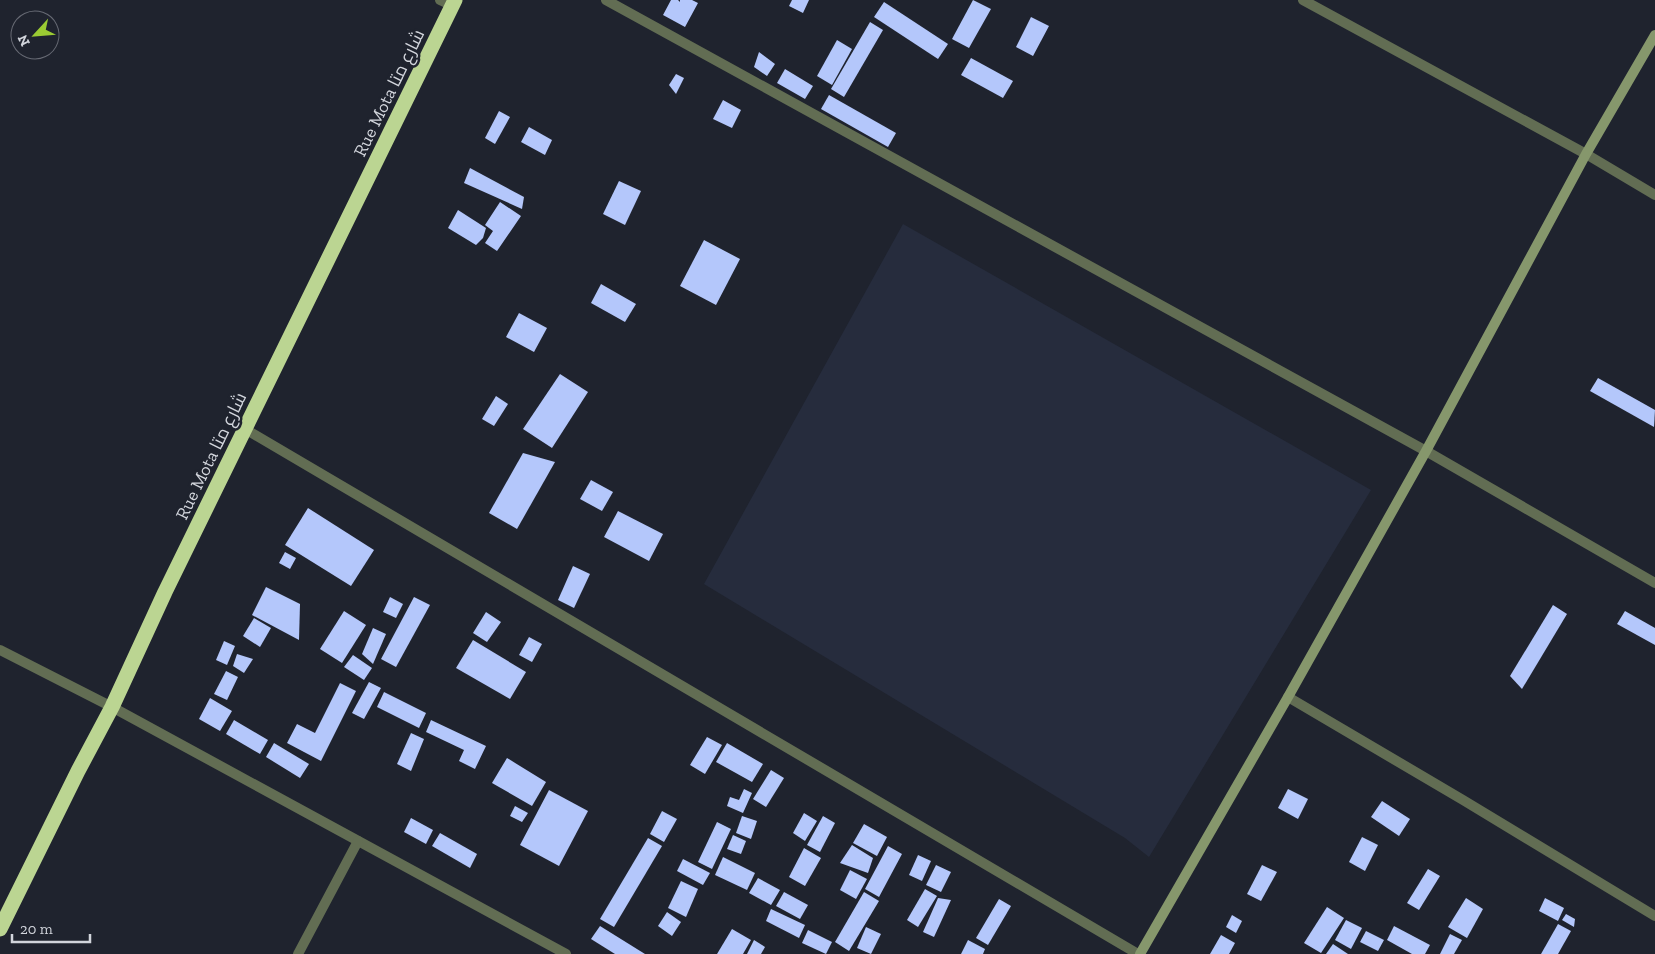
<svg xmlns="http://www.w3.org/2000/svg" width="1655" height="954" viewBox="0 0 1655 954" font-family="'Zilla Slab',Cairo,serif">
<rect width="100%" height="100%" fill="#1f232e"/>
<path fill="#262c3d" d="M 903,224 L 1371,490 L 1149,857 L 1125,838 L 704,584 Z"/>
<g fill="#b4c7fb">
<path d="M 671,0 L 678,0 L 680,2 L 680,0 L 692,0 L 698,3 L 685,27 L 663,15 Z"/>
<path d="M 792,0 L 809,0 L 803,13 L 789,6 Z"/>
<path d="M 973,0 L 991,9 L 969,48 L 952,39 Z"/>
<path d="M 884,2 L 948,44 L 938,59 L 874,17 Z"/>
<path d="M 1031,17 L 1049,26 L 1033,56 L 1016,47 Z"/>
<path d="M 870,22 L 883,30 L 844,97 L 831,89 Z"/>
<path d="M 837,40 L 852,49 L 832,85 L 817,76 Z"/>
<path d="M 759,52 L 775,64 L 767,76 L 754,67 Z"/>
<path d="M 971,58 L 1013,81 L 1003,98 L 961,75 Z"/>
<path d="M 785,69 L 813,86 L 805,99 L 777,83 Z"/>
<path d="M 676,74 L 684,78 L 676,94 L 669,85 Z"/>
<path d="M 829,95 L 896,133 L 888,147 L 821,109 Z"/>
<path d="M 723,100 L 741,110 L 732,128 L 713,119 Z"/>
<path d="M 499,111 L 510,117 L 495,144 L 485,138 Z"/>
<path d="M 529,127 L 552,140 L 545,155 L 521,142 Z"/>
<path d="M 470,168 L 524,197 L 522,209 L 464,183 Z"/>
<path d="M 619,181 L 641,191 L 625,225 L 603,214 Z"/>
<path d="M 500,202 L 521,216 L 497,251 L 485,243 L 493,231 L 485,225 Z"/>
<path d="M 458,210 L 486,228 L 483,238 L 476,245 L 448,228 Z"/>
<path d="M 704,240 L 740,259 L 716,305 L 680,286 Z"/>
<path d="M 601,284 L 636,304 L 625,322 L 591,303 Z"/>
<path d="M 519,313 L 547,328 L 534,352 L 506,337 Z"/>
<path d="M 560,374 L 588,392 L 552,448 L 523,429 Z"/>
<path d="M 1598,378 L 1655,410 L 1654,427 L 1590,391 Z"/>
<path d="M 496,396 L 508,404 L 494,426 L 482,419 Z"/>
<path d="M 523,453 L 555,462 L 517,529 L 489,513 Z"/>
<path d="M 591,480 L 613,492 L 602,511 L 580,499 Z"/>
<path d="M 308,508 L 374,550 L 351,586 L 285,545 Z"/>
<path d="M 618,511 L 663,534 L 649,561 L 604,537 Z"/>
<path d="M 285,552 L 296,558 L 290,569 L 279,563 Z"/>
<path d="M 573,566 L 590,574 L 574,608 L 558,600 Z"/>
<path d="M 266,587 L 300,604 L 299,640 L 252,615 Z"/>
<path d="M 390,597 L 403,604 L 396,618 L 383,612 Z"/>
<path d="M 414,597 L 430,605 L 396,667 L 381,659 Z"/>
<path d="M 1553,605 L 1567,614 L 1522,689 L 1510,676 Z"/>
<path d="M 344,611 L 366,625 L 342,663 L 320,649 Z"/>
<path d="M 1625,611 L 1655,628 L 1655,645 L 1617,624 Z"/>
<path d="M 486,612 L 501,622 L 487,642 L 473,633 Z"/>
<path d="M 254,618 L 271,628 L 260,647 L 243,636 Z"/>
<path d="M 373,628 L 386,634 L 373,664 L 362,654 Z"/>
<path d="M 529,637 L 542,644 L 532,662 L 519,655 Z"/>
<path d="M 473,640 L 526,672 L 510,699 L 456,668 Z"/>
<path d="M 224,641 L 235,646 L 227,665 L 216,660 Z"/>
<path d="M 237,654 L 253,659 L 244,673 L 233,666 Z"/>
<path d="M 353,655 L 372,668 L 364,680 L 344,667 Z"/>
<path d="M 226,671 L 238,677 L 227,700 L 214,694 Z"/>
<path d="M 369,682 L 381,688 L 364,719 L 352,713 Z"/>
<path d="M 340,683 L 356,691 L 321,761 L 287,743 L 297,724 L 315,733 Z"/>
<path d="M 384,692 L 426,713 L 419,728 L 377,707 Z"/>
<path d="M 210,698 L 232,711 L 220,731 L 199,719 Z"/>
<path d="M 234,720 L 268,740 L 260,754 L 226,734 Z"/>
<path d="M 431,720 L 486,746 L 475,769 L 459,761 L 464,750 L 426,732 Z"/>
<path d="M 411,733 L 424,739 L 411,771 L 397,764 Z"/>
<path d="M 707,737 L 722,745 L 705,774 L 690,765 Z"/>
<path d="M 274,743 L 309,764 L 300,778 L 266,757 Z"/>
<path d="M 727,743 L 763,764 L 752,782 L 716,762 Z"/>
<path d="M 507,758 L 546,782 L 532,806 L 492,783 Z"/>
<path d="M 771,770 L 784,778 L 766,807 L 753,799 Z"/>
<path d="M 744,789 L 752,793 L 743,813 L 727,806 L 730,797 L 739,800 Z"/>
<path d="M 1288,789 L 1308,799 L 1298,819 L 1278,808 Z"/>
<path d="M 549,790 L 588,811 L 559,866 L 520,845 Z"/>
<path d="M 1382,801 L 1410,819 L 1399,836 L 1371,817 Z"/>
<path d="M 515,806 L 528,813 L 522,822 L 510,816 Z"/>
<path d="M 662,811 L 677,819 L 664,842 L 650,834 Z"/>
<path d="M 804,813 L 817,821 L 805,841 L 793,833 Z"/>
<path d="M 742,816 L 757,821 L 751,839 L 736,833 Z"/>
<path d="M 823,816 L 835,823 L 820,852 L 807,845 Z"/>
<path d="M 411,818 L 433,830 L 426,844 L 404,832 Z"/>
<path d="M 717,822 L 731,829 L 712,869 L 698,862 Z"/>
<path d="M 864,824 L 887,837 L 877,856 L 853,843 Z"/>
<path d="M 440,833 L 477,854 L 470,868 L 432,846 Z"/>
<path d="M 733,835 L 746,841 L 741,854 L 727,849 Z"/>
<path d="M 1362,837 L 1378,845 L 1365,871 L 1349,862 Z"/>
<path d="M 648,838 L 662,846 L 614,927 L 600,919 Z"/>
<path d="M 852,845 L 873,858 L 868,873 L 840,863 Z"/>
<path d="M 888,846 L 902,854 L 879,897 L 865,889 Z"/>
<path d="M 804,848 L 821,858 L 805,886 L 789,877 Z"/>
<path d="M 918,855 L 931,861 L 922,881 L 909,875 Z"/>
<path d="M 723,857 L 755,873 L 747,890 L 715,875 Z"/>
<path d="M 683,859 L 710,873 L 703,885 L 677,871 Z"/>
<path d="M 936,865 L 951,872 L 941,892 L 926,885 Z"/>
<path d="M 1262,865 L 1277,872 L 1261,901 L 1247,894 Z"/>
<path d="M 1428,869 L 1440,876 L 1419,910 L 1407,903 Z"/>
<path d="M 850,870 L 867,879 L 856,899 L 840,890 Z"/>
<path d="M 758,878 L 780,890 L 771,905 L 749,893 Z"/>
<path d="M 681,881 L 698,889 L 686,917 L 668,908 Z"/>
<path d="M 925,889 L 937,896 L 918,927 L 907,920 Z"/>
<path d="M 784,892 L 808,905 L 800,919 L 776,906 Z"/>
<path d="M 864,892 L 879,901 L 849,951 L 835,942 Z"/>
<path d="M 938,898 L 951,900 L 934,937 L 923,932 Z"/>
<path d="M 1466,898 L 1483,909 L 1467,938 L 1448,927 Z"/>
<path d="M 1545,898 L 1564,908 L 1558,921 L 1539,911 Z"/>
<path d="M 999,899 L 1011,906 L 988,945 L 976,938 Z"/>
<path d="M 1327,907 L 1344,918 L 1321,953 L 1304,943 Z"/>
<path d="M 771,909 L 805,925 L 799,938 L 766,921 Z"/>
<path d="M 667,912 L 681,922 L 672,936 L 658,926 Z"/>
<path d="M 1566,914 L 1575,919 L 1574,927 L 1562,920 Z"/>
<path d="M 1232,915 L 1242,921 L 1236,933 L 1226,927 Z"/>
<path d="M 1346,920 L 1362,928 L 1351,949 L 1335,940 Z"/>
<path d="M 1558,924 L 1571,931 L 1558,954 L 1541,954 Z"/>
<path d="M 600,926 L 645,954 L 615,954 L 591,939 Z"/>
<path d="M 1394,926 L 1430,945 L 1425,954 L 1412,954 L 1387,940 Z"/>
<path d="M 866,927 L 881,934 L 871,954 L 857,948 Z"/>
<path d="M 732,929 L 751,940 L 743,954 L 717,954 Z"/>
<path d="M 808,930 L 832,942 L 826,954 L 802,943 Z"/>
<path d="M 1366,931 L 1384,940 L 1378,951 L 1360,942 Z"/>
<path d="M 1450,934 L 1462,940 L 1454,954 L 1440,954 Z"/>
<path d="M 1221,935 L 1235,943 L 1229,954 L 1210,954 Z"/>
<path d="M 754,940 L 765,947 L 761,954 L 747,954 Z"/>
<path d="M 968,940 L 985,949 L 983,954 L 961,954 Z"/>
<path d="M 1333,944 L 1348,954 L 1326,954 Z"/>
</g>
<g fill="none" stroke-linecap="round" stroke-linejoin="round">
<g stroke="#626d53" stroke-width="10">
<path d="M 440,0 L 453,6"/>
<path d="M 606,0 L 1426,451 L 1655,583"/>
<path d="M 1303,0 L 1586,154 L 1655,195"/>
<path d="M 245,429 L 1138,954"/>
<path d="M 0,650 L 112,707 L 566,954"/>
<path d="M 1288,697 L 1463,800 L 1655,916"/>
<path d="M 298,954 L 358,841"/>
</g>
<path stroke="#86976c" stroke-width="10" d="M 1140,954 L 1288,697 L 1426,451 L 1586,154 L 1655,35"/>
<path stroke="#bbd592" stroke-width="15" d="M 0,929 L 78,771 L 112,707 L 165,592 L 455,0"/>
</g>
<g text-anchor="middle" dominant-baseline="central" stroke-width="5" stroke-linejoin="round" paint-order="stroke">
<g font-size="18" fill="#d2d5dc" stroke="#1f232e">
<text transform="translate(389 93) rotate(-64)">Rue Mota شارع متا</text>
<text transform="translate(211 456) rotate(-64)">Rue Mota شارع متا</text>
</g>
</g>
<g transform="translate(35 35) rotate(244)"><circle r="24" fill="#1f232e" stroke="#676a74"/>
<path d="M0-4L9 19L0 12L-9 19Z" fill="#9bcb33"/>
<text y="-8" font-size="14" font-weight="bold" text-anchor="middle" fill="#d2d5dc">N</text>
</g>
<path d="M12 934v8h78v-8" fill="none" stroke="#d2d5dc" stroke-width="2.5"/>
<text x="20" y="934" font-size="15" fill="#d2d5dc" stroke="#1f232e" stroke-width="4" paint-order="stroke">20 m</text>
</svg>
